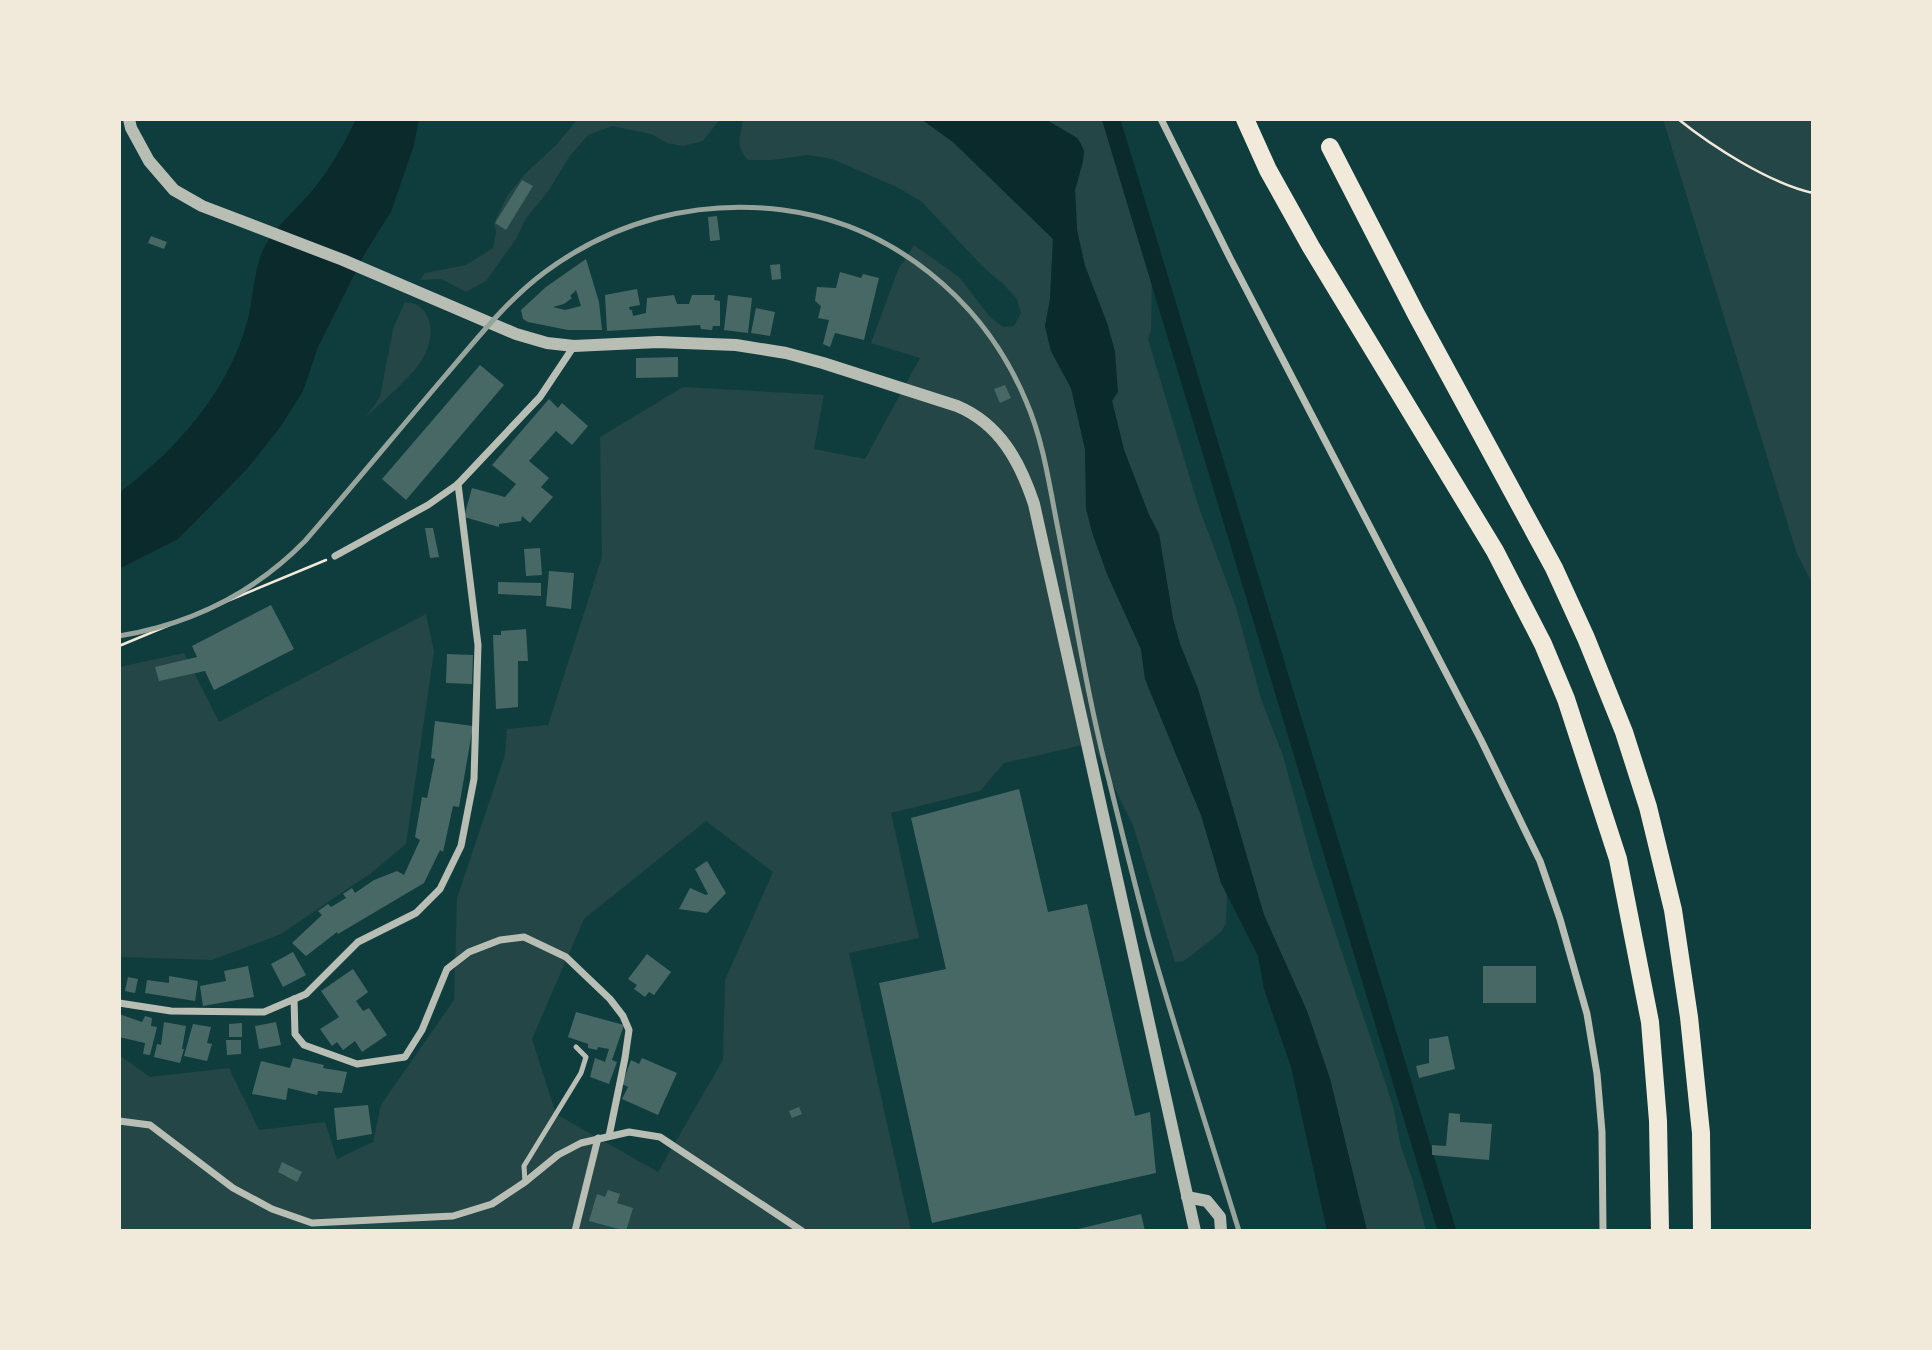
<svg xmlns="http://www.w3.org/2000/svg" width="1932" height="1350" viewBox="0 0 1932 1350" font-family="'Nunito Sans',sans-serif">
<rect width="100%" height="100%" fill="#0f3d3e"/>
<g fill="#244646" fill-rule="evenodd">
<path d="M 578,119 L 720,119 L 703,141 L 683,146 L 667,143 L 651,134 L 612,126 L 588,135 L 569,157 L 549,190 L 525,220 L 516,239 L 486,281 L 466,292 L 441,279 L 420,280 L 425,273 L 466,265 L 493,248 L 496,232 L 494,223 L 507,196 L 525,174 L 556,145 Z"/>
<path d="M 743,119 L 921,119 L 953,142 L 1053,239 L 1050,300 L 1045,326 L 1051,351 L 1071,388 L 1085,449 L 1092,532 L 1107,574 L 1141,649 L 1145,679 L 1201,815 L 1227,895 L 1226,923 L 1221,932 L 1184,961 L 1175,962 L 1133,825 L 1092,743 L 1004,763 L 980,791 L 891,813 L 919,938 L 849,953 L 911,1231 L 119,1231 L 119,1055 L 150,1077 L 229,1068 L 259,1130 L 325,1122 L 337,1159 L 373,1142 L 381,1105 L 454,1000 L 457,898 L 505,755 L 507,729 L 548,725 L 602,557 L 600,437 L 683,387 L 824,395 L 814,449 L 865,459 L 920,358 L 871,343 L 898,270 L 914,245 L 959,277 L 990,317 L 1003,327 L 1014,326 L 1021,313 L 1017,299 L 1003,284 L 983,267 L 922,202 L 899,188 L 832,159 L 808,155 L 771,160 L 748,160 C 735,146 740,137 743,119 ZM 706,821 L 773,872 L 725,980 L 723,1060 L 658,1172 L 556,1114 L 532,1039 L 584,919 Z"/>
<path d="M 1045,119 L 1104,119 L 1152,276 L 1151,331 L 1148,339 L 1198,505 L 1236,607 L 1261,699 L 1283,756 L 1313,865 L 1393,1106 L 1401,1147 L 1412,1178 L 1426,1231 L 1367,1231 L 1330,1079 L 1307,1011 L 1264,915 L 1198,689 L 1180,644 L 1173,619 L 1159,534 L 1149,515 L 1124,450 L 1112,401 L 1115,352 L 1107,323 L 1085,266 L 1077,230 L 1075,190 L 1083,161 L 1077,138 Z"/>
<path d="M 1663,119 L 1813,119 L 1813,584 L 1797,554 Z"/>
<path d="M 405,302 C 410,303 417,304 420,307 C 435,319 432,343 423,358 C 412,377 383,401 366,417 L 380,397 L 393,329 Z"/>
<path d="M 426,614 L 434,652 L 406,844 L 371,873 L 281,934 L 212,960 L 119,957 L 119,667 L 184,653 L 219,722 Z"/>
</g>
<g fill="#0a2a2b">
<path d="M 356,119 L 419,119 L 414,145 L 391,212 L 365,253 L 318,347 L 303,391 L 281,426 L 247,469 L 178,539 L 119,569 L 119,493 C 175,451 226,394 246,326 C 254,300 253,266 266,244 C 279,223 300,206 315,187 C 332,166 344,144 356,119 Z"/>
<path d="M 921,119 L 1045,119 L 1077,138 L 1081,144 L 1084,151 L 1083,161 L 1075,190 L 1077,230 L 1085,266 L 1107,323 L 1115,352 L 1118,392 L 1112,401 L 1124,450 L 1149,515 L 1159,534 L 1173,619 L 1180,644 L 1198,689 L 1264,915 L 1307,1011 L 1330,1079 L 1367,1231 L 1327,1231 L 1291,1067 L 1264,989 L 1258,956 L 1221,883 L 1201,815 L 1145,679 L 1141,649 L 1107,574 L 1092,532 L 1086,509 L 1085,449 L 1071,388 L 1051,351 L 1045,326 L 1050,300 L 1053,239 L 953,142 Z"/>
</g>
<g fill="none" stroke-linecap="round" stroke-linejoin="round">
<path stroke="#0a2a2b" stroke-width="18" d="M 1111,119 L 1447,1231"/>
</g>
<g fill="#486865" fill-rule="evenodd">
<path d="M 522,180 L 533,186 L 506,230 L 495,223 Z"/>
<path d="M 717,216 L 720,240 L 710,241 L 708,217 Z"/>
<path d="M 151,236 L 167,242 L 164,249 L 148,243 Z"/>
<path d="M 586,259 L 599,302 L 602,330 L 568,330 L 528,322 L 523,319 L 521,310 L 546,287 ZM 576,290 L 581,306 L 565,310 L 553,307 L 564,304 L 572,298 L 570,296 Z"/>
<path d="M 780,264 L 781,279 L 772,280 L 770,265 Z"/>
<path d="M 840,272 L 861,278 L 863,274 L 879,278 L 864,340 L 835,333 L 830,347 L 823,344 L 829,320 L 818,318 L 821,306 L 815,301 L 817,287 L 836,288 Z"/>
<path d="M 637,289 L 640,305 L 629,307 L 630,310 L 632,310 L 633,316 L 646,313 L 647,298 L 674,295 L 677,304 L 689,304 L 692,295 L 715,295 L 714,300 L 720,301 L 720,326 L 713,326 L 712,330 L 701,329 L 700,325 L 607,331 L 605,295 Z"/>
<path d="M 728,295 L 752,298 L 748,333 L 724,330 Z"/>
<path d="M 756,308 L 775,312 L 770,336 L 751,333 Z"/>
<path d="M 678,357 L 678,377 L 636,378 L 636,358 Z"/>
<path d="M 480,365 L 504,385 L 406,500 L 382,479 Z"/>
<path d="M 1005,385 L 1011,398 L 1000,403 L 994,389 Z"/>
<path d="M 549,399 L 558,408 L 562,403 L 588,426 L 572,445 L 556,431 L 529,461 L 549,478 L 541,487 L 553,497 L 530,523 L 522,516 L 521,521 L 499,524 L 499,527 L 464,517 L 472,488 L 505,497 L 516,484 L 492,465 Z"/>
<path d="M 425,528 L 433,528 L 439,557 L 430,558 Z"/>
<path d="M 540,548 L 542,575 L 526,576 L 524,549 Z"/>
<path d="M 549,571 L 574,573 L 571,609 L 546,606 Z"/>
<path d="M 498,582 L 541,583 L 541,596 L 498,594 Z"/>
<path d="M 271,605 L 294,649 L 214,690 L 205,671 L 159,681 L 155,667 L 197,657 L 192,646 Z"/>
<path d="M 526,629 L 528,661 L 518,661 L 518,707 L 496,709 L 493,635 L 501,635 L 501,631 Z"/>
<path d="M 447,654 L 473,655 L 472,684 L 446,683 Z"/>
<path d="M 435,721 L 473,726 L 459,807 L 453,806 L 443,852 L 440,850 L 424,883 L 338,934 L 337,932 L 306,956 L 292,943 L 322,915 L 318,911 L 328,904 L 331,907 L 346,898 L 343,894 L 352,888 L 355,893 L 374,880 L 397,871 L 404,875 L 420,840 L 415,837 L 422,797 L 427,798 L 435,759 L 431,758 Z"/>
<path d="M 1019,789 L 1048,912 L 1087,904 L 1135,1116 L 1150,1112 L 1156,1173 L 932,1223 L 879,983 L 946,969 L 911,818 Z"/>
<path d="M 707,861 L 726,893 L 707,913 L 679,909 L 690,888 L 706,895 L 708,894 L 695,869 Z"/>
<path d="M 293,952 L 306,975 L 283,987 L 271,964 Z"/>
<path d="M 647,954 L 671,972 L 654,995 L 649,992 L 645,997 L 634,989 L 637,985 L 628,979 Z"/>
<path d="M 248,966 L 254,997 L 203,1006 L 200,986 L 226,981 L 224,971 Z"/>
<rect x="1483" y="966" width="53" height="37"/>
<path d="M 353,969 L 368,992 L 356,1001 L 363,1011 L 369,1008 L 387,1035 L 362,1052 L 355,1041 L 343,1050 L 337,1042 L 332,1046 L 320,1029 L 339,1017 L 321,991 Z"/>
<path d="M 169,976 L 198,981 L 195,1001 L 145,993 L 147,980 L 169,983 Z"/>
<path d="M 128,977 L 138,979 L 135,993 L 125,991 Z"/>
<path d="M 576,1012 L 624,1025 L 612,1060 L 617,1062 L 609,1084 L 590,1077 L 595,1058 L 605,1062 L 609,1049 L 598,1047 L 597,1050 L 588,1048 L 588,1044 L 568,1037 Z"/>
<path d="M 119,1014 L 142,1022 L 145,1016 L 152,1018 L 151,1026 L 157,1027 L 150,1055 L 143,1054 L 145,1043 L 119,1037 Z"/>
<path d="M 164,1022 L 186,1026 L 182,1049 L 184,1049 L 180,1063 L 154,1057 L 157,1044 L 161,1045 Z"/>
<path d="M 276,1022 L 281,1045 L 259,1049 L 255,1026 Z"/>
<path d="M 242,1023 L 242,1037 L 229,1037 L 229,1024 Z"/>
<path d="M 193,1024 L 211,1027 L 207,1043 L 212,1044 L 207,1061 L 184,1056 Z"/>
<path d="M 1448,1036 L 1455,1069 L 1419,1078 L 1416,1066 L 1429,1063 L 1429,1039 Z"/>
<path d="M 226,1040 L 241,1040 L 241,1054 L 227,1055 Z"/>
<path d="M 293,1058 L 324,1065 L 323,1068 L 347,1072 L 342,1093 L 318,1091 L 317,1095 L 288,1088 L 286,1100 L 252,1094 L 261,1061 L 290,1068 Z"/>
<path d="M 642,1058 L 677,1073 L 658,1115 L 622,1099 L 628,1087 L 622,1084 L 631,1060 L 639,1064 Z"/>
<path d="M 368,1105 L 372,1134 L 337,1140 L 334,1108 Z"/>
<path d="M 799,1107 L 802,1114 L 792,1118 L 789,1111 Z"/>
<path d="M 1449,1113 L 1460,1114 L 1460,1122 L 1492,1124 L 1489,1160 L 1432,1155 L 1432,1145 L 1446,1146 Z"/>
<path d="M 282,1162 L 302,1172 L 297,1182 L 278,1172 Z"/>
<path d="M 608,1190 L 620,1194 L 617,1203 L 633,1208 L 626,1231 L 589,1221 L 597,1194 L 605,1197 Z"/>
<path d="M 1141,1214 L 1145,1231 L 1074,1231 L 1074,1230 Z"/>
</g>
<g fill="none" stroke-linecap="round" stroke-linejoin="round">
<g stroke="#f1e9da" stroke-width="2.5">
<path d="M 1678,119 C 1713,147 1769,183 1813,193"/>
<path d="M 119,646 L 326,560"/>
</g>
<path stroke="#b8beb3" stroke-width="5" d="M 525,1182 L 524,1166 L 581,1073 L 586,1057 L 576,1047"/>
<g stroke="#b8beb3" stroke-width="7">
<path d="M 1161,119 L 1230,258 L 1481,740 L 1540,861 L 1560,919 L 1587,1014 L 1597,1074 L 1602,1132 L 1603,1231"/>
<path d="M 335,556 L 428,505 L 458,484 L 540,397 L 574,346"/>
<path d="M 294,999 L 295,1034 L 304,1045 L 357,1064 L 405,1057 L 422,1030 L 447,969 L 469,952 L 500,940 L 524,937 L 566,957 L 610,999 L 623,1016 L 629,1030 L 625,1058 L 609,1136"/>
<path d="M 119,1003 L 171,1011 L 264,1012 L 306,994 L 358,942 L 416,913 L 440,889 L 461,846 L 474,779 L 478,645 L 458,484"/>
<path d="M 119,1121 L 150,1125 L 233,1188 L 272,1209 L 312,1223 L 453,1216 L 492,1204 L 525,1182 L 558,1155 L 581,1143 L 629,1132 L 660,1137 L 802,1231"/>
<path d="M 575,1231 L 598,1138"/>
</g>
<g stroke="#b8beb3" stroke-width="12">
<path d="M 129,119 L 131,128 L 149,161 L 174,190 L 202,206 L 343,260 L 516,334 L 547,343 L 574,346 L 658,342 L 736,345 L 786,353 L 823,363 L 957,406 C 1000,424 1020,462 1034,504 L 1195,1231"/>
<path d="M 1187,1197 L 1207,1201 L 1220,1217 L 1221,1231"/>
</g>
<g stroke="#f1e9da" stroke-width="18">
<path d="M 1245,119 L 1268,170 L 1311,247 L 1495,551 L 1543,644 L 1566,699 L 1618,859 L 1650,1022 L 1658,1121 L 1660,1231"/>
<path d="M 1330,147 L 1416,314 L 1554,568 L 1586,638 L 1624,732 L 1648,807 L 1673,910 L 1689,1017 L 1701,1133 L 1702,1231"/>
</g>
<path stroke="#97a49c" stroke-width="5" d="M 119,636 C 192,624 253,594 305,541 C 352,487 398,431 445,376 C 476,340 506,301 545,272 C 614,221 697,199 783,210 C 892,224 984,300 1026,401 C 1043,440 1049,483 1057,524 C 1074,609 1087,696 1109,780 C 1122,833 1135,885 1149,938 C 1177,1036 1209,1133 1239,1231"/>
</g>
<rect width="1932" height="1350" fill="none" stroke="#f1e9da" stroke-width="242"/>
</svg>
